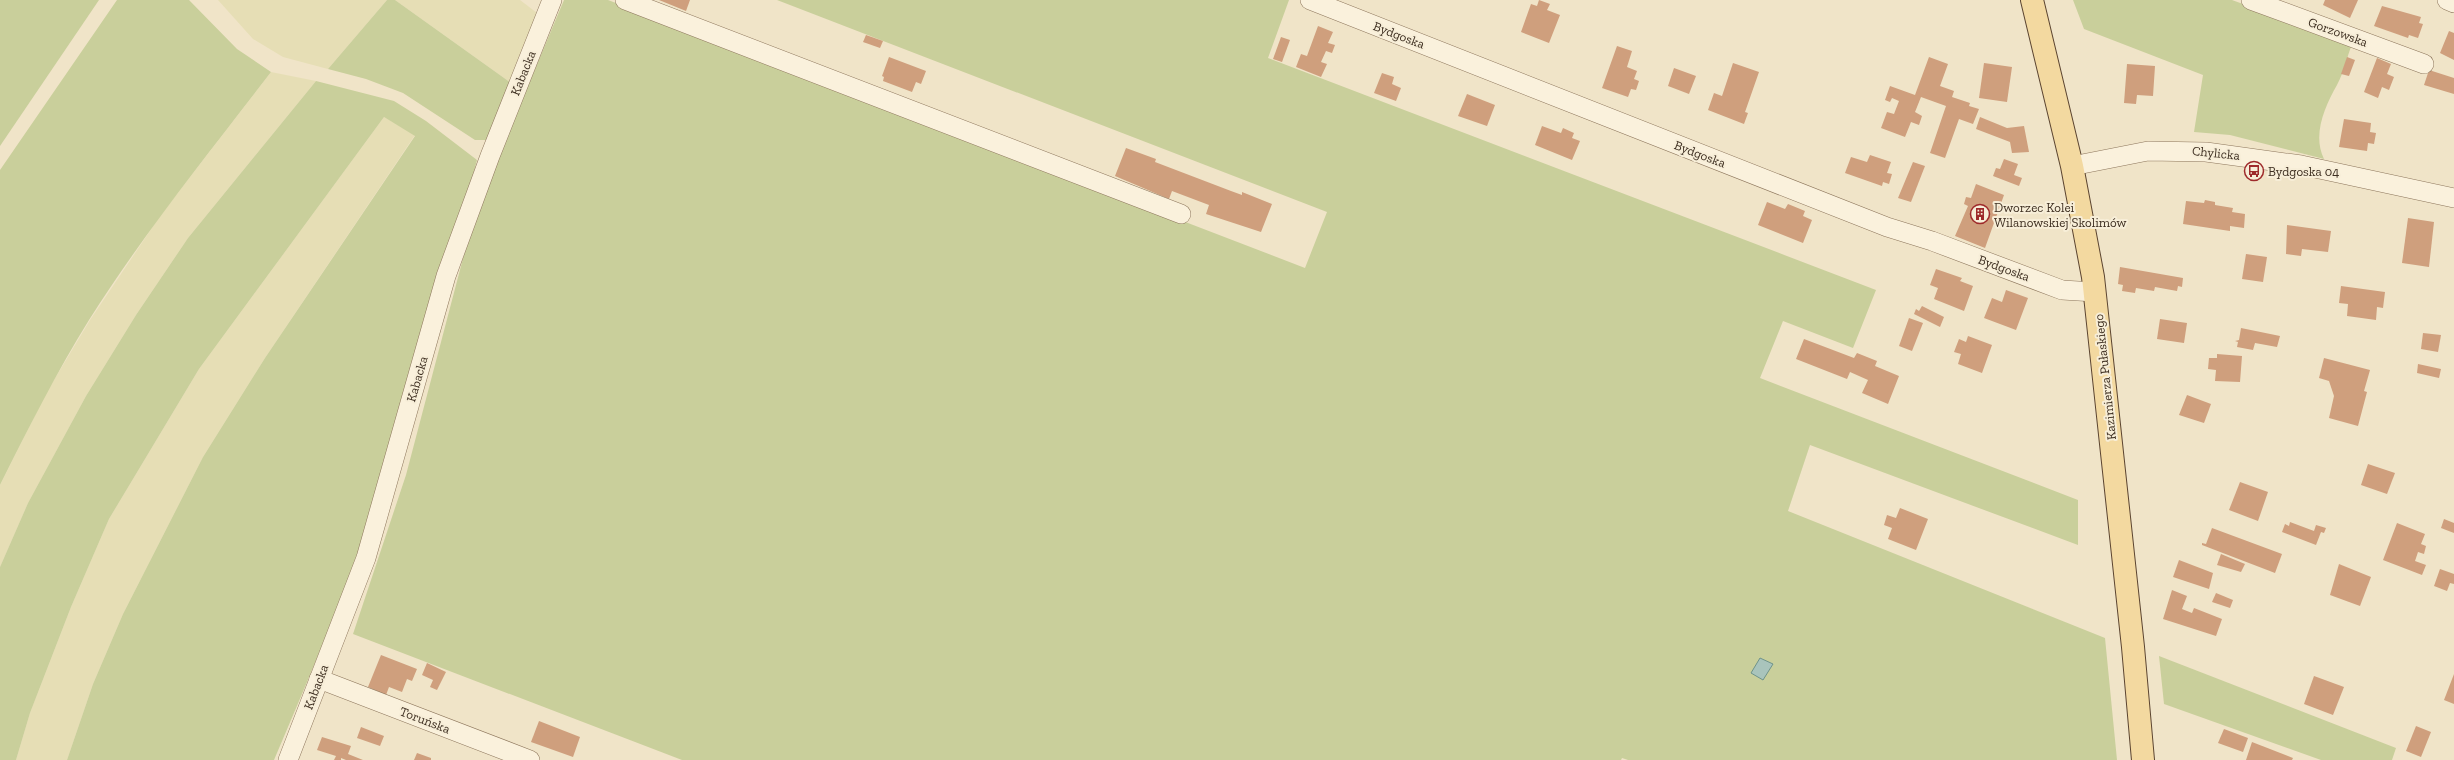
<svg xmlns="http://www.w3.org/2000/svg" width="2454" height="760" viewBox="0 0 2454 760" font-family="'Zilla Slab',serif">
<rect width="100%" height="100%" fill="#f0e4c8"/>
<g fill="#e6deb5">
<path d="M 218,0 L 387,0 L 328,69 L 283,57 L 253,39 Z"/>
<path d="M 395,0 L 520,0 L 537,13 L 511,83 Z"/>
<path d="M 271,72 L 316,81 L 188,238 L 136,315 L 86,396 L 28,503 L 0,567 L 0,485 L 45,395 L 90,320 L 160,216 Z"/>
<path d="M 384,117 L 415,135 L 265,358 L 203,457 L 123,614 L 93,684 L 67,760 L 16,760 L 30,713 L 71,607 L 109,519 L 199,369 Z"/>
</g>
<g fill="#c9cf9b">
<path d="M 0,0 L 99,0 L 0,146 Z"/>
<path d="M 117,0 L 189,0 L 237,49 L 271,72 C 209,153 144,233 89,320 C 56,373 28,429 0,485 L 0,170 Z"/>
<path d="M 387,0 L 395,0 L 511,83 L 489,140 L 475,140 L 403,93 L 366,79 L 328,69 Z"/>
<path d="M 564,0 L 608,0 L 1305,268 L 1327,212 L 777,0 L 1289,0 L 1268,58 L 1876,290 L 1853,348 L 1783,321 L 1760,378 L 2078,500 L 2078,545 L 1810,445 L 1788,511 L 2105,638 L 2117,760 L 1628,760 L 1622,758 L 1621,760 L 682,760 L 353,634 L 406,475 L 466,247 L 507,136 Z"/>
<path d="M 2073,0 L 2232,0 L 2352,44 C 2347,57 2344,72 2337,85 C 2325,106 2312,135 2324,159 L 2230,135 L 2194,132 L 2203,75 L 2084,29 Z"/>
<path d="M 316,81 L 394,101 L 426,121 L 477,160 L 468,195 L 457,218 C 424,330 396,445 357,555 C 332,624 303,692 274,760 L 67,760 L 93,684 L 123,614 L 203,457 L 265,358 L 415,136 L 384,117 L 199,369 L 109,519 L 71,607 L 30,713 L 16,760 L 0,760 L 0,567 L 28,503 L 86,396 L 136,315 L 188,238 Z"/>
<path d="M 2159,656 L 2396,748 L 2392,760 L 2321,760 L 2164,704 Z"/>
</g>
<path fill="#a9c4bc" stroke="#6f938a" d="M 1760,658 L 1773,664 L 1763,680 L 1751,673 Z"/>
<g fill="#cf9f7d">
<path d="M 659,0 L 690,0 L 686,11 Z"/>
<path d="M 1539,0 L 1550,4 L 1547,10 L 1560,15 L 1549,43 L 1521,32 L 1531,4 L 1537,6 Z"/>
<path d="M 2325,0 L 2358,0 L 2350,18 L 2323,5 Z"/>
<path d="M 2382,6 L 2421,17 L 2419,23 L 2423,24 L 2418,38 L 2409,35 L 2408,38 L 2374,26 Z"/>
<path d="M 1318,26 L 1333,32 L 1328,43 L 1335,45 L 1332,53 L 1326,51 L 1321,62 L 1327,64 L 1321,77 L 1296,67 L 1301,54 L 1307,56 Z"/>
<path d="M 2449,31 L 2454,33 L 2454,60 L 2440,53 Z"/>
<path d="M 866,35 L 883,41 L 880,48 L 863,42 Z"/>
<path d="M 1281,37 L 1290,40 L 1282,62 L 1273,59 Z"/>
<path d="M 1617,46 L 1632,51 L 1627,67 L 1637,71 L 1634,79 L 1639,81 L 1636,90 L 1631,89 L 1628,97 L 1602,88 Z"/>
<path d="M 889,57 L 926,71 L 921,84 L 916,82 L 912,92 L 883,81 L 884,77 L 882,76 Z"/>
<path d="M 1929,57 L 1948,64 L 1940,86 L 1954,91 L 1952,97 L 1970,103 L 1969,106 L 1979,109 L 1973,124 L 1959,119 L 1945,158 L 1930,153 L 1946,106 L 1921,97 L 1915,112 L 1922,116 L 1919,125 L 1911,122 L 1905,137 L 1881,128 L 1887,112 L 1894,114 L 1899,101 L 1892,98 L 1890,102 L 1885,100 L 1890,86 L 1915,95 Z"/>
<path d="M 2347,57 L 2355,60 L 2349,76 L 2341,74 Z"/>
<path d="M 2377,58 L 2391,64 L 2387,74 L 2394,77 L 2389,90 L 2382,87 L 2378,98 L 2364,92 Z"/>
<path d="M 1733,63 L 1759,72 L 1745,112 L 1748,113 L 1744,124 L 1708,110 L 1714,93 L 1722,96 Z"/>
<path d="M 1984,63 L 2012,67 L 2007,102 L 1979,98 Z"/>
<path d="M 2127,64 L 2155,66 L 2153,96 L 2137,95 L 2136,104 L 2124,103 Z"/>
<path d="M 1674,68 L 1696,76 L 1689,94 L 1668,86 Z"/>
<path d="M 2429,70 L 2454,78 L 2454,94 L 2424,85 Z"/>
<path d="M 1382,73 L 1394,77 L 1392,84 L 1401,88 L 1396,101 L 1374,93 Z"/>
<path d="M 1467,94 L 1495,105 L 1487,126 L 1458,116 Z"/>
<path d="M 1980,117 L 2007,128 L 2024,126 L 2029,152 L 2012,153 L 2010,142 L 1976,129 Z"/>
<path d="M 2344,119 L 2371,123 L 2370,132 L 2376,133 L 2374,144 L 2368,143 L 2367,151 L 2339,147 Z"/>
<path d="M 1542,126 L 1561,133 L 1563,128 L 1574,133 L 1572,138 L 1580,141 L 1572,160 L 1535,145 Z"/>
<path d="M 1126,148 L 1156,159 L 1155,162 L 1231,191 L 1242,195 L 1242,192 L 1272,204 L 1261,232 L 1206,214 L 1209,205 L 1172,191 L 1169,199 L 1115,176 Z"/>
<path d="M 1870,155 L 1891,162 L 1887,173 L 1892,174 L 1889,184 L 1883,182 L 1882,186 L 1845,173 L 1851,157 L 1867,162 Z"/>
<path d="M 2004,159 L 2018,164 L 2014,175 L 2022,178 L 2019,186 L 1993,176 L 1996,168 L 2000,169 Z"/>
<path d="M 1913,162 L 1925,166 L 1911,202 L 1898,198 Z"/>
<path d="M 1976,184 L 2004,195 L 1985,248 L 1955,236 L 1968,206 L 1964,204 L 1966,197 L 1971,198 Z"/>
<path d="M 2205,200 L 2215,202 L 2215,205 L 2233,208 L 2232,212 L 2245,214 L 2244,228 L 2230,226 L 2230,231 L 2183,224 L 2186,201 L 2204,203 Z"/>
<path d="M 1767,202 L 1785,209 L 1788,204 L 1805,211 L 1803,216 L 1812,220 L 1803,243 L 1758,225 Z"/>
<path d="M 2408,218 L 2434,222 L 2429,267 L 2402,263 Z"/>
<path d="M 2287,225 L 2331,231 L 2328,252 L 2302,249 L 2301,256 L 2286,254 Z"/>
<path d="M 2246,254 L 2267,257 L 2263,282 L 2242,279 Z"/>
<path d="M 2120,267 L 2183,278 L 2182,287 L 2178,286 L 2177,291 L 2155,287 L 2154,291 L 2136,288 L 2135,293 L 2122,291 L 2123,285 L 2118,284 Z"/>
<path d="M 1936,269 L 1962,278 L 1960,281 L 1973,286 L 1964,311 L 1934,299 L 1938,288 L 1930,285 Z"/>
<path d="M 2341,286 L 2385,292 L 2383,308 L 2377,307 L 2376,320 L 2347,316 L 2348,304 L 2339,303 Z"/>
<path d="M 2006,290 L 2028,298 L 2016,330 L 1984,318 L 1992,298 L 2002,302 Z"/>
<path d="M 1922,306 L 1944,317 L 1940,327 L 1914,314 L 1916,309 L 1919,311 Z"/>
<path d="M 1909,318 L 1923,323 L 1912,351 L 1899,346 Z"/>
<path d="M 2160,319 L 2187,323 L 2184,343 L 2157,339 Z"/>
<path d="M 2241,328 L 2280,336 L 2277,347 L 2255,343 L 2253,350 L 2237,347 L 2238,342 L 2235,341 L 2239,340 Z"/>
<path d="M 2423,333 L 2441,335 L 2438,352 L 2421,349 Z"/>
<path d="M 1968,336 L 1992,345 L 1982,373 L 1958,364 L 1961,354 L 1954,352 L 1959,339 L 1966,342 Z"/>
<path d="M 1804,339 L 1854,358 L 1857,353 L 1877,361 L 1875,366 L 1899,376 L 1888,404 L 1862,393 L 1868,380 L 1850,372 L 1847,379 L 1796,359 Z"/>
<path d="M 2217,354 L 2242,356 L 2240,382 L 2215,381 L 2216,370 L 2208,369 L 2209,358 L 2217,358 Z"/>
<path d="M 2324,358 L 2370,370 L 2364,391 L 2367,392 L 2358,426 L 2329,418 L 2334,396 L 2329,381 L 2319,378 Z"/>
<path d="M 2418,364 L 2441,369 L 2439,378 L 2417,373 Z"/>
<path d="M 2187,395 L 2211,404 L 2204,423 L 2179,415 Z"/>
<path d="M 2368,464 L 2395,473 L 2387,494 L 2361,485 Z"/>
<path d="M 2240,482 L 2268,492 L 2258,521 L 2229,510 Z"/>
<path d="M 1900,508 L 1928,519 L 1916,550 L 1888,539 L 1892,528 L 1884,525 L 1887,515 L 1896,518 Z"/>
<path d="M 2444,519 L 2454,523 L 2454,533 L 2441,528 Z"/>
<path d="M 2290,522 L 2314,531 L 2316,525 L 2326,528 L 2324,533 L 2321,532 L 2316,545 L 2282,532 L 2285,524 L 2289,526 Z"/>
<path d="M 2397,523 L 2425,534 L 2421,544 L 2426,546 L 2424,554 L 2418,552 L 2415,561 L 2426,565 L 2422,575 L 2383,560 Z"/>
<path d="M 2212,528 L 2282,554 L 2275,573 L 2202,545 L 2202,543 L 2206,544 Z"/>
<path d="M 2221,554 L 2245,564 L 2241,572 L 2217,565 Z"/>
<path d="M 2179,560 L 2213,573 L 2209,589 L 2173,577 Z"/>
<path d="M 2339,564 L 2371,577 L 2360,606 L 2330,595 Z"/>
<path d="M 2440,569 L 2454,574 L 2454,584 L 2450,583 L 2447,591 L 2434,586 Z"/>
<path d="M 2172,590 L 2187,596 L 2182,609 L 2192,613 L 2194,608 L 2222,619 L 2216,636 L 2163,619 Z"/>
<path d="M 2216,593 L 2233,600 L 2230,608 L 2212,602 Z"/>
<path d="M 381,655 L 417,669 L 412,681 L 407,679 L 402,692 L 389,687 L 386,695 L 368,687 Z"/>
<path d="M 427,663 L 446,672 L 437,690 L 430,687 L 433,680 L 422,675 Z"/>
<path d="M 2454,674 L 2454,704 L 2444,700 Z"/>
<path d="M 2314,676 L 2344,687 L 2333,715 L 2304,704 Z"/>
<path d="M 539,721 L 580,737 L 573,757 L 531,742 Z"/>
<path d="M 2416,726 L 2431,732 L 2421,757 L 2406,751 Z"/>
<path d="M 361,727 L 384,736 L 380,746 L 357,738 Z"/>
<path d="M 2224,729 L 2248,738 L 2243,752 L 2218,743 Z"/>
<path d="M 322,737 L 351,746 L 348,754 L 363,760 L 346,760 L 341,758 L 341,760 L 334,760 L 336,756 L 317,750 Z"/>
<path d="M 2252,742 L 2293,758 L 2292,760 L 2246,760 Z"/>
<path d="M 417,753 L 431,758 L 431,760 L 414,760 Z"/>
</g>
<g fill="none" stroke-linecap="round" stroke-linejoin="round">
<g stroke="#8d765c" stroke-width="20">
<g id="minor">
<path d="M 625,0 L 1181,214"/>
<path d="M 1310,0 L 1887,227 L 1932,241 L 2062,290 L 2095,292"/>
<path d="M 2251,0 L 2424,64"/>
<path d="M 2447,0 L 2454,3"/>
<path d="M 2072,166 L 2148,151 L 2206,152 L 2301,165 L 2454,198"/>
<path d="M 319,679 L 530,760"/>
<path d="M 288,760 L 366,558 L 446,276 L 490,156 L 552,0"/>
</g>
</g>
<g stroke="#5b4430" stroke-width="24">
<path id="major" d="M 2032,0 L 2072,166 L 2093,277 L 2133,647 L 2143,760"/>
</g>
<use href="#minor" stroke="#faf1dc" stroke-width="19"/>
<use href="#major" stroke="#f3d9a0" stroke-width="22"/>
</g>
<defs>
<g id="bus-ring" transform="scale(1)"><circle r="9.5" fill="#f7eed8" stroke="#9e2a2b" stroke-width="1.5"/><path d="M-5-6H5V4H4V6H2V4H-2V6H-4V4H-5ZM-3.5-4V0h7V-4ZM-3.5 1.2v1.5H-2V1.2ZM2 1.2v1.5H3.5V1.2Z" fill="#9e2a2b"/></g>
<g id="building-ring" transform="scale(1)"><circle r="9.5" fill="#f7eed8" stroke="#9e2a2b" stroke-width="1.5"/><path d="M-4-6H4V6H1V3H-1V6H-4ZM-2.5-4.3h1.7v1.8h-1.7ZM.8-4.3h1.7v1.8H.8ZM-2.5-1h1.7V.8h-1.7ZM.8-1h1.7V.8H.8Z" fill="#9e2a2b"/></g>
</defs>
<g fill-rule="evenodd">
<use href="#bus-ring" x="2254" y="171"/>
<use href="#building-ring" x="1980" y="214"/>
</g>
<g text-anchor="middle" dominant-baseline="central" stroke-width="4" stroke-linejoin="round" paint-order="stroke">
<g font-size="13" fill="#3d2e20" stroke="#f7eed8">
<text transform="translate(2338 32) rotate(20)">Gorzowska</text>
<text transform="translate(1399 35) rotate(21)">Bydgoska</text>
<text transform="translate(523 73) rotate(-68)">Kabacka</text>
<text transform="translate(2216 153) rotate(6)">Chylicka</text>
<text transform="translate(1700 154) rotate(21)">Bydgoska</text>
<text transform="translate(2004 268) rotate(20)">Bydgoska</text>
<text transform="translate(2105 377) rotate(-96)">Kazimierza Pułaskiego</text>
<text transform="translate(417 379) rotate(-74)">Kabacka</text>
<text transform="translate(316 687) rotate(-69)">Kabacka</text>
<text transform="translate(425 720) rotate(21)">Toruńska</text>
</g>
<g font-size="13" fill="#3d2e20" stroke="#f7eed8" text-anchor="start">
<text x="2268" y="171">Bydgoska 04</text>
<text x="1994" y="207">Dworzec Kolei<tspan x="1994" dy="15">Wilanowskiej Skolimów</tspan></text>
</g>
</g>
</svg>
